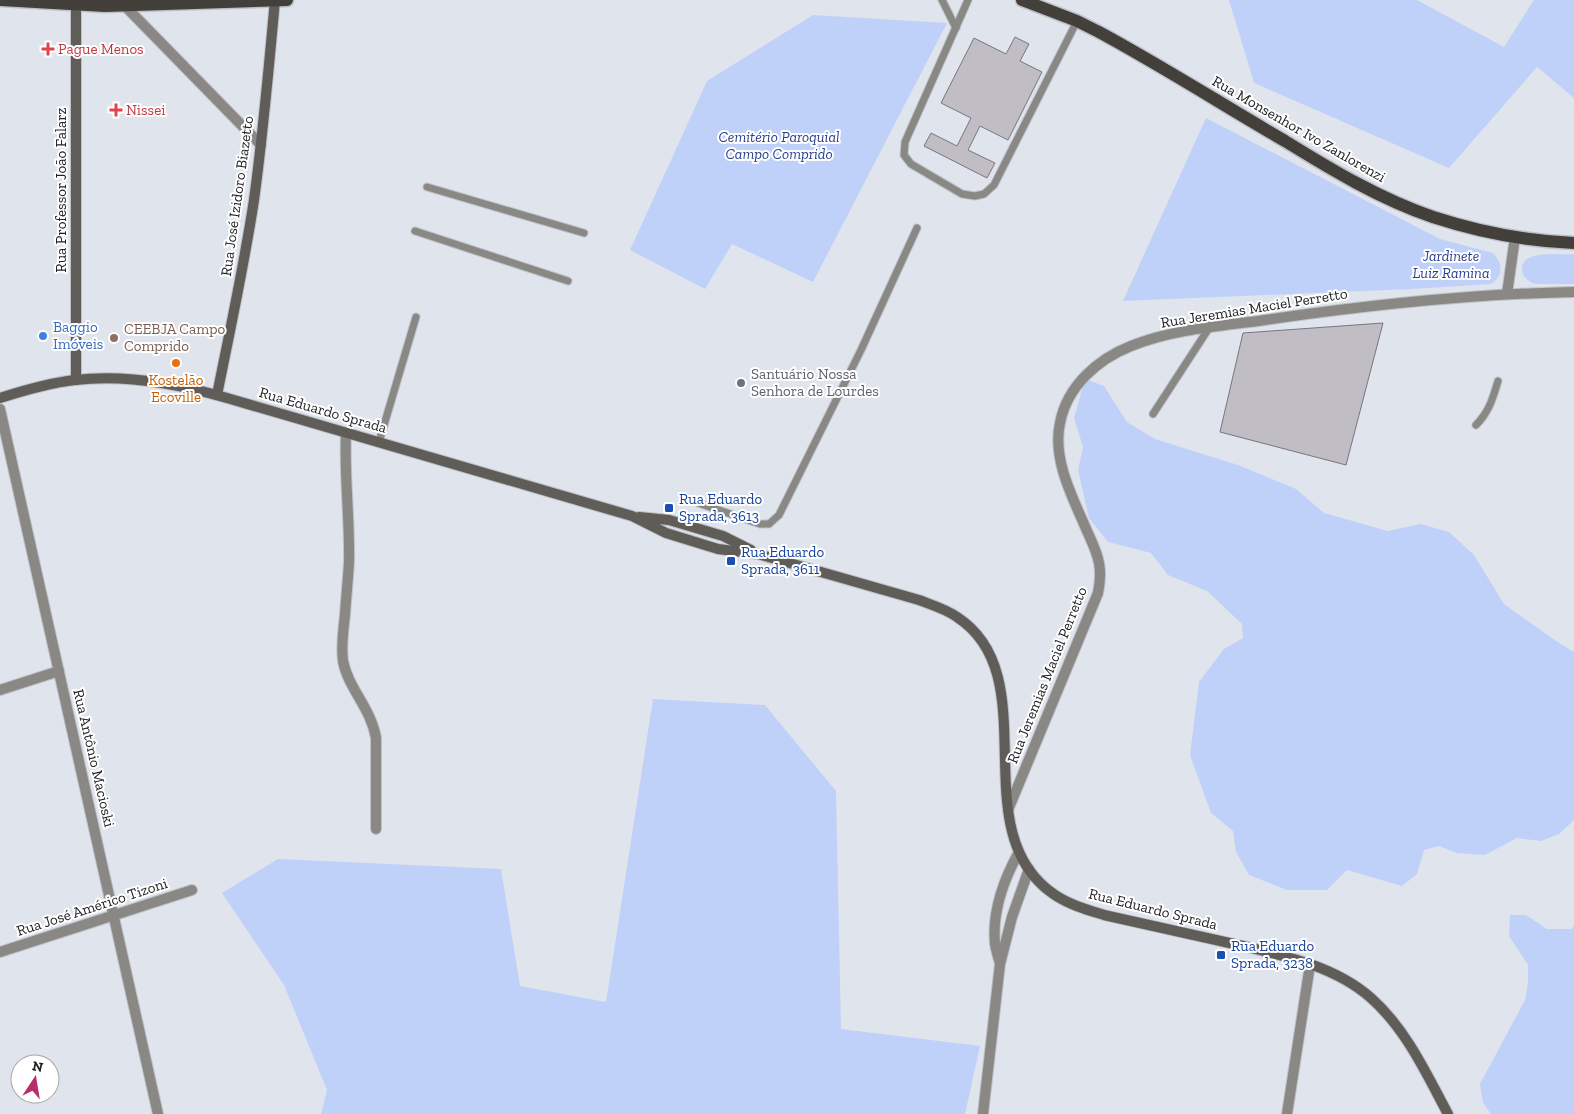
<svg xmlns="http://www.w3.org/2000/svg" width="1574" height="1114" viewBox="0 0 1574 1114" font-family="'Zilla Slab',serif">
<rect width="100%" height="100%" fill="#e0e4ec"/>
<g fill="#c0d1f9">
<path d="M 1229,0 L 1417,0 L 1504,47 L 1534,0 L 1574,0 L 1574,98 L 1537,67 L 1449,168 L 1254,83 Z"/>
<path d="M 813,15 L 947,23 L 813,282 L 732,244 L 705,289 L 630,250 L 707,81 Z"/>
<path d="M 1206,118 L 1440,239 L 1493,253 C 1503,264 1504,275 1491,284 L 1412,289 L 1123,301 Z"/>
<path d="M 1574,254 L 1574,284 L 1537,284 C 1519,281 1516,260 1534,256 C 1546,253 1561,255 1574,254 Z"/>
<path d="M 1088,380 L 1104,386 L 1127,422 L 1155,439 L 1238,465 L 1296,489 L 1324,513 L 1388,531 L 1420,524 L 1449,532 L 1474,555 L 1504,604 L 1553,639 L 1574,652 L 1574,820 L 1559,834 L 1541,841 L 1517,838 L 1485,855 L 1457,853 L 1439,846 L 1424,850 L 1417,874 L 1402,886 L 1347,870 L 1327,890 L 1287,890 L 1249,875 L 1236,852 L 1233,831 L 1211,813 L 1190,755 L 1199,682 L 1224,649 L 1243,638 L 1242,624 L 1207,591 L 1168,575 L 1151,553 L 1108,542 L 1089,518 L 1078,470 L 1083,447 L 1074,418 L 1083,386 Z"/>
<path d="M 653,699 L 765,705 L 836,791 L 841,1029 L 980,1046 L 965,1114 L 321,1114 L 327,1090 L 284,985 L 222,893 L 278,859 L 501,869 L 520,986 L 606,1002 Z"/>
<path d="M 1510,915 L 1526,915 L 1547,929 L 1571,929 L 1574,926 L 1574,1114 L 1491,1114 L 1483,1103 L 1480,1084 L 1525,1000 L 1528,983 L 1528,965 L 1509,936 Z"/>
</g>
<g fill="#c0bdc5" stroke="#78757d">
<path d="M 1015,37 L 1029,44 L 1020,61 L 1042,72 L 1008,140 L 980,126 L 968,150 L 995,163 L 987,178 L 924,146 L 931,133 L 957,146 L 971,118 L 941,103 L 974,38 L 1006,54 Z"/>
<path d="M 1383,323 L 1346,465 L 1220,432 L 1243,333 Z"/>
</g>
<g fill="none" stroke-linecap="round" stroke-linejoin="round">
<g stroke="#bec1c8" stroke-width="9">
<g id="lane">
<path d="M 942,0 L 956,28"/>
<path d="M 968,0 L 905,142 L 904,155 L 911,164 L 962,194 L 975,196 L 984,194 L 994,185 L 1077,21"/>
<path d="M 427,187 L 584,233"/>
<path d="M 415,231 L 568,281"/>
<path d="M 1153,414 L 1209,328"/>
<path d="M 1476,425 C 1489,412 1493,398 1498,381"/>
<path d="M 379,442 L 416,317"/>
<path d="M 698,503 L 760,524 L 769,524 L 779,515 L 861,350 L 917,228"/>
</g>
</g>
<g stroke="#bec1c8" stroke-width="12">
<g id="street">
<path d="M 125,6 L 261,145"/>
<path d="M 1507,294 L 1515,237"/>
<path d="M 0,409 L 158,1114"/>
<path d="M 346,433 C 344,476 350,519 349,562 C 348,580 346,598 345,615 C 343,631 341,646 343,661 C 348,688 371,708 376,738 L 376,829"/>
<path d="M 0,690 L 59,671"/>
<path d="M 1008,810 L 1098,593 C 1100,583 1101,573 1099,563 C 1097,552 1092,542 1087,531 C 1073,498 1052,460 1060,423 C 1067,386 1098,359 1131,346 C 1173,329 1221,326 1265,320 C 1368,305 1470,294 1574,292"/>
<path d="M 0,952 L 192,890"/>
<path d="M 1000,963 C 998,957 996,950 995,944 C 992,912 1004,879 1019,852"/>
<path d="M 983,1114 L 1000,964 L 1012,917 L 1029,869"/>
<path d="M 1287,1114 L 1310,965"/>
</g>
</g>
<g stroke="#bec1c8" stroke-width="12">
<g id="secondary">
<path d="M 75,0 L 76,5 L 76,380"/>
<path d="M 217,395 C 230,330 244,266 254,200 C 263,134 269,67 275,0"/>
<path d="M 0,398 C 25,390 49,383 75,380 C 125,374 179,384 227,398 L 632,516 L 666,533 L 718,549 L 758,554 L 919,600 C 932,605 946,609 957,617 C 1049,677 960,832 1055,895 C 1070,905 1088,910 1104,915 C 1147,925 1191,934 1234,944 C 1281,955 1334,965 1371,998 C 1406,1029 1426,1073 1448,1114"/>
<path d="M 639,517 L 669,520 L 723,536 L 751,550"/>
</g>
</g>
<g stroke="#bec1c8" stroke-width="15">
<g id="primary">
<path d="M 1,0 L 105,6 L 287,0"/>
<path d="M 1022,0 L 1077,21 L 1099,32 C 1162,66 1223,105 1285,141 C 1332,170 1380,199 1433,217 C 1479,232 1526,241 1574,243"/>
</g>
</g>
<use href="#lane" stroke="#8a8885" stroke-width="7"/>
<use href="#street" stroke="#8a8885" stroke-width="10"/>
<use href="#secondary" stroke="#605d58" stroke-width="10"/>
<use href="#primary" stroke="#433f3a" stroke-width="12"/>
</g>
<g fill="#e0444e" stroke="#fff" stroke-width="2">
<path d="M45.5 41.5h5v5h5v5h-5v5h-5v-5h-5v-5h5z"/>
<path d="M113.5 102.5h5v5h5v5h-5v5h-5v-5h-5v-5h5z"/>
</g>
<circle fill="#3f7fe0" stroke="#fff" stroke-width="2" cx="43" cy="336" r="5"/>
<circle fill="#8d6e63" stroke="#fff" stroke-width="2" cx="114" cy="338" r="5"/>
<circle fill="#e8710a" stroke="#fff" stroke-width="2" cx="176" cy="363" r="5"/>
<circle fill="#6b7280" stroke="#fff" stroke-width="2" cx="741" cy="383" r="5"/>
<g fill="#1a4fb4" stroke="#fff" stroke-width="2">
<rect x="664" y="503" width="10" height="10" rx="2.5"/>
<rect x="726" y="556" width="10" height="10" rx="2.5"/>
<rect x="1216" y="950" width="10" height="10" rx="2.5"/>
</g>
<g text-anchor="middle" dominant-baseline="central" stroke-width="4" stroke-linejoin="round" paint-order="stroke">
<g font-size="15" fill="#be3a42" stroke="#fff" text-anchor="start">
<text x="58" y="49">Pague Menos</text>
<text x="126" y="110">Nissei</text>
</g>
<g font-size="15" fill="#212225" stroke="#fff">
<text transform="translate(1299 129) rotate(30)">Rua Monsenhor Ivo Zanlorenzi</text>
<text transform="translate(61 190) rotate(-90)">Rua Professor João Falarz</text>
<text transform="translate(237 196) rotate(-82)">Rua José Izidoro Biazetto</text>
<text transform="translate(1254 308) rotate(-9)">Rua Jeremias Maciel Perretto</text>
<text transform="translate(323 410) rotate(16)">Rua Eduardo Sprada</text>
<text transform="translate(1047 675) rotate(-68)">Rua Jeremias Maciel Perretto</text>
<text transform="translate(94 758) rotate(77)">Rua Antônio Macioski</text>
<text transform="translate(92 907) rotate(-18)">Rua José Américo Tizoni</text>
<text transform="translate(1153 909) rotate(14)">Rua Eduardo Sprada</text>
</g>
<g font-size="15" font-style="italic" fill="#273e8e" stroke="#fff">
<text x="779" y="137">Cemitério Paroquial<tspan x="779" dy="17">Campo Comprido</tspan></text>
<text x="1451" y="256">Jardinete<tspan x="1451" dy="17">Luiz Ramina</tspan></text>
</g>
<g font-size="15" fill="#366cbe" stroke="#fff" text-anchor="start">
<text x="53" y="327">Baggio<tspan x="53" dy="17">Imóveis</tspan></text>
</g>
<g font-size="15" fill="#785e54" stroke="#fff" text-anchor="start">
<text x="124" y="329">CEEBJA Campo<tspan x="124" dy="17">Comprido</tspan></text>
</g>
<g font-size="15" fill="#5b616d" stroke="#fff" text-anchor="start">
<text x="751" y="374">Santuário Nossa<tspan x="751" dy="17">Senhora de Lourdes</tspan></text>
</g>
<g font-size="15" fill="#c56008" stroke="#fff">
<text x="176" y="380">Kostelão<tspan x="176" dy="17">Ecoville</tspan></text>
</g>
<g font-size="15" fill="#164399" stroke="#fff" text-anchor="start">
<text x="679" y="499">Rua Eduardo<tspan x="679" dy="17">Sprada, 3613</tspan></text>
<text x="741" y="552">Rua Eduardo<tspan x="741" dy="17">Sprada, 3611</tspan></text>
<text x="1231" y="946">Rua Eduardo<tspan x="1231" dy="17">Sprada, 3238</tspan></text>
</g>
</g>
<g transform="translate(35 1079) rotate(12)"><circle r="24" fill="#ffffff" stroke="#a6a7a8"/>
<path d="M0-4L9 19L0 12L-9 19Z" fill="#b72d69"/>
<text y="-8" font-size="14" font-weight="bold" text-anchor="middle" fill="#212225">N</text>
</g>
</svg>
